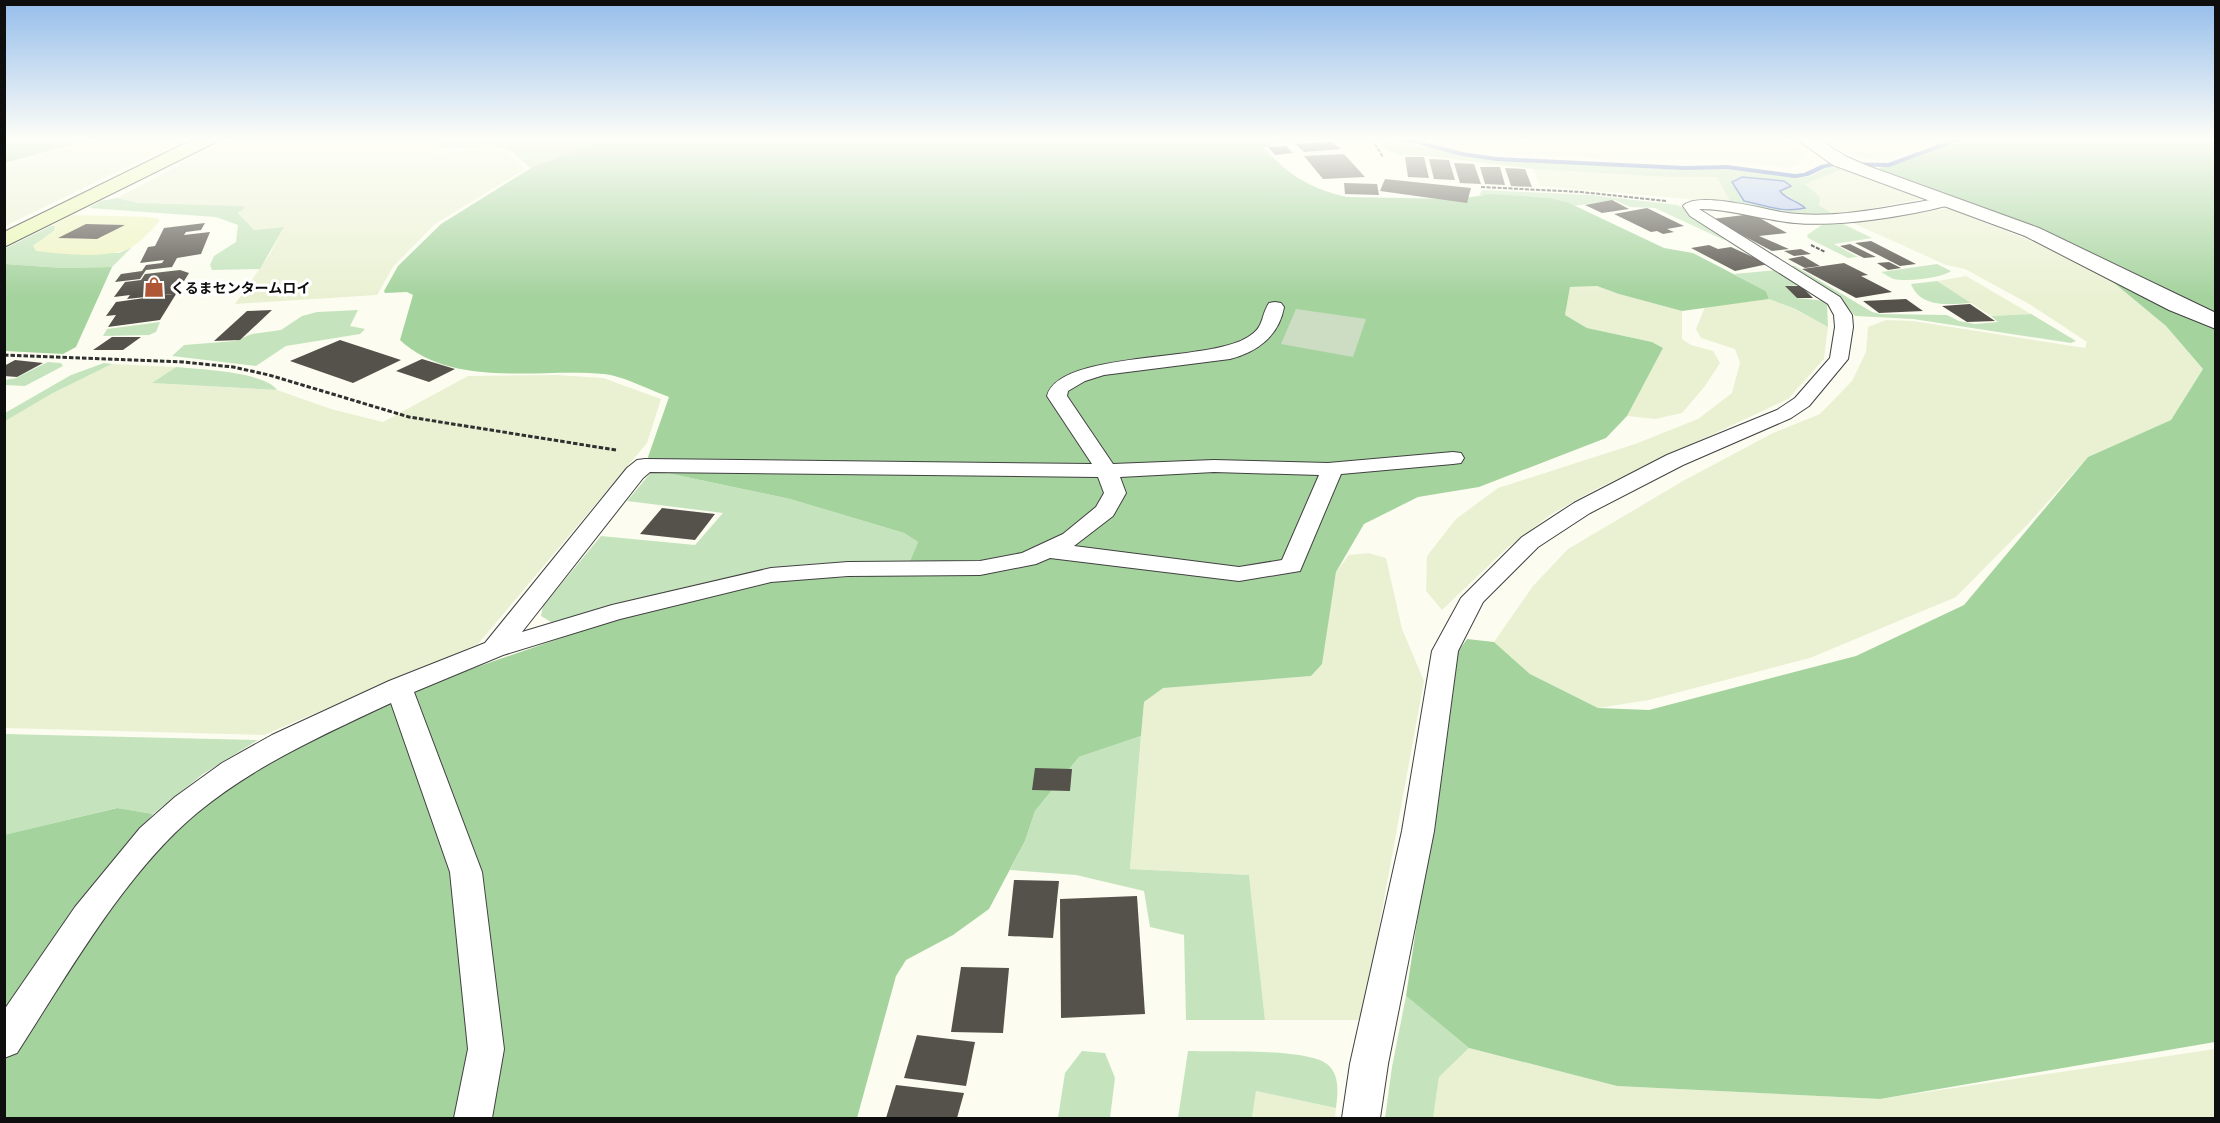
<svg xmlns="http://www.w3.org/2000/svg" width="2220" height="1123" viewBox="0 0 2220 1123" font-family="Literata,'Noto Sans JP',serif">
<rect width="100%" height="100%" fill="#fcfdf0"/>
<g fill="#eaf1d3">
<path d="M 97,139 L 185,139 L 5,226 L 5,165 Z"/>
<path d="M 228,139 L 426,139 L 421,150 L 439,153 L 494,149 L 504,152 L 525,169 L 435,224 L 393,267 L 377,295 L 235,304 L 270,254 L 284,227 L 254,230 L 238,213 L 138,203 L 117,198 Z"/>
<path d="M 1428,139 L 1787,139 L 1807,156 L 1796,166 L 1785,168 L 1725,160 L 1629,160 L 1507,153 L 1470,149 Z"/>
<path d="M 1823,139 L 1942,139 L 1888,160 L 1861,158 Z"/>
<path d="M 1847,167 L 1926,198 L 1864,210 L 1831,213 L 1823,210 L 1805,183 Z"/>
<path d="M 1533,169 L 1667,177 L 1717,177 L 1731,203 L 1540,186 Z"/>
<path d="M 1950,208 L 2070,257 L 2107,277 L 2166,326 L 2203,369 L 2171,420 L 2088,457 L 2028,524 L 1956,597 L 1810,658 L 1649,700 L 1598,708 L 1530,674 L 1494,642 L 1533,586 L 1568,549 L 1683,481 L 1773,433 L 1820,414 L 1852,381 L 1866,352 L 1868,327 L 1886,320 L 1913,321 L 2085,348 L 2087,342 L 2031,305 L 1965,269 L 1946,265 L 1853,223 Z"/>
<path d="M 1966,276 L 2031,314 L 1991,316 L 1937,281 Z"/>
<path d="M 1597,286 L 1619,294 L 1682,311 L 1682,339 L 1691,345 L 1713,351 L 1720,363 L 1705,386 L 1682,413 L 1655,419 L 1627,416 L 1663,348 L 1652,342 L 1587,328 L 1565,315 L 1570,287 Z"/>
<path d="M 1769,299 L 1794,309 L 1828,327 L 1824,359 L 1788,399 L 1594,490 L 1550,515 L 1506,549 L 1442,610 L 1426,591 L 1427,556 L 1456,519 L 1498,488 L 1635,444 L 1698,419 L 1732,393 L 1740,363 L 1735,349 L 1701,338 L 1696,329 L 1705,307 Z"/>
<path d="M 112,364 L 176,367 L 153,383 L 277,390 L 331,409 L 383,422 L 468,376 L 557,375 L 603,378 L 661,399 L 647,443 L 478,644 L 264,735 L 5,728 L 4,421 L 53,393 Z"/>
<path d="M 1368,553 L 1386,558 L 1402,629 L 1424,681 L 1362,1020 L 1265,1020 L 1249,875 L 1130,869 L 1144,702 L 1163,687 L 1311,676 L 1331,602 L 1336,572 L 1349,555 Z"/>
<path d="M 1469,1048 L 1617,1086 L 1880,1099 L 2215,1049 L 2215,1118 L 1433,1118 L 1439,1077 Z"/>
<path d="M 1256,1091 L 1336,1108 L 1335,1118 L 1252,1118 Z"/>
</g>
<g fill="#c5e4bd" fill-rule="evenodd">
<path d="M 442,139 L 613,139 L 580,148 L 531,168 L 511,151 L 500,147 L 439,148 Z"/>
<path d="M 1379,140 C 1418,144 1455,154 1493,160 L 1689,169 L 1723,168 L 1794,177 L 1808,177 L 1829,167 L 1847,167 L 1805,184 L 1820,197 L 1819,205 L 1831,213 C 1796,219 1765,210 1731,203 L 1717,177 L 1667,177 L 1533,169 L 1430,156 L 1398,155 L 1386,149 ZM 1741,192 C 1762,192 1791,187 1801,209 L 1744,201 Z"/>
<path d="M 1483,190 L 1591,195 L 1677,205 L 1687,209 L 1728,237 L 1724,240 L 1655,208 L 1630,207 L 1615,200 L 1573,206 L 1550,198 L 1479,195 Z"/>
<path d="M 117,198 L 138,203 L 242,206 L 245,208 L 238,213 L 254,230 L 284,227 L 260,269 L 212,270 L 210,265 L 214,256 L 236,242 L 238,225 L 216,217 L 89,208 L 101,201 Z"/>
<path d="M 1837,221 L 1872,238 L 1834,244 L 1858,257 L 1848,258 L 1808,238 L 1807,235 L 1826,222 Z"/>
<path d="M 51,226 L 55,226 L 54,231 L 33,246 L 119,253 L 132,247 L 112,267 L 63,268 L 5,264 L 4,249 Z"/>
<path d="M 1937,264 L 1951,271 C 1942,278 1906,282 1894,279 C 1890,278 1885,274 1881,272 Z"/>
<path d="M 1788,266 L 1795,266 L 1872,312 L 1880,314 L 1947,315 L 1959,321 L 1975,324 L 1998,322 L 1991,316 L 2031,314 L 2076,341 L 2071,343 L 1913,319 L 1855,316 L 1844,303 Z"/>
<path d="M 1777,270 L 1800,285 L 1786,286 L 1797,298 L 1827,301 L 1828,327 L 1795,309 L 1769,299 L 1766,291 L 1734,274 Z"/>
<path d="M 1937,281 L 1971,303 C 1950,304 1921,309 1911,284 Z"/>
<path d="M 358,310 L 350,326 L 365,329 L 360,334 L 286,346 L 256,366 L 172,356 L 184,345 L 235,341 L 252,334 L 281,330 L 302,316 L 317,312 Z"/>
<path d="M 160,322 L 156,332 L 149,335 L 103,336 L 107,329 Z"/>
<path d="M 48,362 L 61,363 L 63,366 L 25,386 L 5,385 L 5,380 L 16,378 Z"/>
<path d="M 104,363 L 112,364 L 53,393 L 5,421 L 5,413 L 71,375 Z"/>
<path d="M 176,367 C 197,369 266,372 277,390 L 152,383 Z"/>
<path d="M 653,470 L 790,499 L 904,533 L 918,542 L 910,561 C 866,562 821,561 777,568 C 708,579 639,599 572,618 L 551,622 L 541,616 L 543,606 L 601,536 L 695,545 L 723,513 L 627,501 Z"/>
<path d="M 4,734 L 258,740 L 203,774 L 153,814 L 116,808 L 5,835 Z"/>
<path d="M 1141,736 L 1130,869 L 1249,875 L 1265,1020 L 1186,1020 L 1184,935 L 1150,927 L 1144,891 L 1076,875 L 1010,870 L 1025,841 L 1035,811 L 1079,757 Z"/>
<path d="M 1406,996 L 1469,1048 L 1439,1077 L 1433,1118 L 1385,1118 L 1392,1067 Z"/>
<path d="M 1082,1051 L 1105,1053 L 1115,1078 L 1110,1118 L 1058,1118 L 1065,1073 Z"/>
<path d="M 1188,1051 C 1217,1052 1306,1048 1327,1064 C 1340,1074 1338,1093 1336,1108 L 1256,1091 L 1252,1118 L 1178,1118 Z"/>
</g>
<g fill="#a5d39e">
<path d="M 5,139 L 92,139 L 5,163 Z"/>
<path d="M 613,139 L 1336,139 C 1314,145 1284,136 1264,148 C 1288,175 1311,189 1347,197 L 1458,199 L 1491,194 L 1550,198 L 1569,203 L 1664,248 L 1693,253 L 1766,291 L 1769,299 L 1682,311 L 1619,294 L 1597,286 L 1570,287 L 1565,315 L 1587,328 L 1652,342 L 1663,348 L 1627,416 L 1606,438 L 1479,487 L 1418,497 L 1364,524 L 1336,572 L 1322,664 L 1311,676 L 1163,688 L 1144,702 L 1141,736 L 1079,757 L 1035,811 L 1025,841 L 989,909 L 953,935 L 906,960 L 896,976 L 857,1118 L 5,1118 L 4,835 L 117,808 L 153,814 L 81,901 L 170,837 L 215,795 L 286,749 L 442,679 L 631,614 L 766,581 L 892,575 L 910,561 L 918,542 L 904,533 L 790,499 L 653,470 L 648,457 L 669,397 C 650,390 623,376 604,374 C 538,368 453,389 400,340 L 413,295 L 407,292 L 385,293 L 384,291 L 398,266 L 441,224 L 531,168 L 578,149 Z"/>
<path d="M 1949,139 L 2215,139 L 2215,1042 L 1880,1099 L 1617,1086 L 1469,1048 L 1406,996 L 1449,708 L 1451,662 L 1467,639 L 1494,642 L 1530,674 L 1598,708 L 1649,710 L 1856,656 L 1964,605 L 2088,457 L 2171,420 L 2203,369 L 2166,326 L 2107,277 L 2070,257 L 1882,174 L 1880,168 Z"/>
<path d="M 5,264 L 63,268 L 112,267 L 76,347 L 63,354 L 5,351 Z"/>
</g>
<path fill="#eff4c2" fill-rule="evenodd" d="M 72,215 L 148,217 L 159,219 L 159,222 C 150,231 141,242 130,248 C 108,259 61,254 36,251 L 33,246 L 54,231 L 55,226 L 51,226 ZM 87,224 L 124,225 L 97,239 L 59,238 Z"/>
<path fill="#cdddc3" d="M 1296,309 L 1366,319 L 1353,357 L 1281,344 Z"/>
<path fill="#bacbef" stroke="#4a6bbe" stroke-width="1.5" d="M 1742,177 L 1784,181 L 1791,186 L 1780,191 C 1785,199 1798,201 1805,208 C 1783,213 1766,206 1744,201 L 1732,182 Z"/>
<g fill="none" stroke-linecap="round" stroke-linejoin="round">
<path fill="#4a6bbe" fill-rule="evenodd" d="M 1383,139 L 1417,140 L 1462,152 L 1497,157 L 1685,166 L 1727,165 L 1795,174 L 1804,173 L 1821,165 L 1834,162 L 1888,163 L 1954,139 L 1964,139 L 1889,167 L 1834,166 L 1825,168 L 1808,176 L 1795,178 L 1727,169 L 1685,170 L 1497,161 L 1462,156 L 1417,144 Z"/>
</g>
<g fill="#55524b">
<path d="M 1332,142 L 1341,149 L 1304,152 L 1295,144 Z"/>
<path d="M 1286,146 L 1293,153 L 1275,155 L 1268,147 Z"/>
<path d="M 1344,154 L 1365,177 L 1323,179 L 1304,156 Z"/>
<path d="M 1405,157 L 1424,157 L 1429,178 L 1408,177 Z"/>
<path d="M 1429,159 L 1449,160 L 1455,180 L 1434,179 Z"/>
<path d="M 1454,163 L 1474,164 L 1481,184 L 1460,183 Z"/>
<path d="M 1480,167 L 1500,167 L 1505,185 L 1485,184 Z"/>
<path d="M 1505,168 L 1525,169 L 1532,187 L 1511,186 Z"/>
<path d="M 1385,179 L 1471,188 L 1467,203 L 1380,191 Z"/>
<path d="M 1344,183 L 1377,184 L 1379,195 L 1345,194 Z"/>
<path d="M 1612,200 L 1629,209 L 1602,213 L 1585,205 Z"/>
<path d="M 1647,208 L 1684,226 L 1667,229 L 1674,232 L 1663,234 L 1657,231 L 1651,232 L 1614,214 Z"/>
<path d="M 1752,214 L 1787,233 L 1759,236 L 1789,249 L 1772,251 L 1712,219 Z"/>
<path d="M 205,223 L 201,230 L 186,232 L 184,235 L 210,232 L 201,254 L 177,258 L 172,267 L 146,270 L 140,279 L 115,282 L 121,274 L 142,271 L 146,265 L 162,263 L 164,260 L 140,263 L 148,247 L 155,246 L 164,228 Z"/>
<path d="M 86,224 L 125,225 L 97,239 L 58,238 Z"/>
<path d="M 1871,241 L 1916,264 L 1900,266 L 1855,243 Z"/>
<path d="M 1850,244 L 1876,257 L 1864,258 L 1840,246 Z"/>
<path d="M 1709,245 L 1718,249 L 1731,247 L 1768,264 L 1735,271 L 1691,248 Z"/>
<path d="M 1801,249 L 1811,254 L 1794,256 L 1784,251 Z"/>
<path d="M 1803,256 L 1820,266 L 1805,268 L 1788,259 Z"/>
<path d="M 1889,262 L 1901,268 L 1888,270 L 1877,263 Z"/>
<path d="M 1844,263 L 1868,275 L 1861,276 L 1892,292 L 1856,298 L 1802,269 Z"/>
<path d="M 180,270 L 189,273 L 160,320 L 108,327 L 116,315 L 106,316 L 116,302 L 173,294 L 127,299 L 130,295 L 114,297 L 125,282 L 141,280 L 145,274 Z"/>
<path d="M 1785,286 L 1801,286 L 1813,298 L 1797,298 Z"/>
<path d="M 1906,299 L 1923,311 L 1879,313 L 1863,301 Z"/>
<path d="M 1970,304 L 1995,321 L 1967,322 L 1942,306 Z"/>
<path d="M 272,310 L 240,340 L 214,341 L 247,311 Z"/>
<path d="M 112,337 L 141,337 L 123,350 L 93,350 Z"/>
<path d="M 340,340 L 401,360 L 353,383 L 290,361 Z"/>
<path d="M 422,359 L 455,369 L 429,382 L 396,371 Z"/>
<path d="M 15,360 L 43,363 L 17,377 L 4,376 L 4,366 Z"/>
<path d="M 662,508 L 715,514 L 695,540 L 640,534 Z"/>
<path d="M 1035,768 L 1072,769 L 1070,791 L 1032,790 Z"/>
<path d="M 1014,880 L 1059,881 L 1053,938 L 1008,936 Z"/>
<path d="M 1137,896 L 1145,1014 L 1061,1018 L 1060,899 Z"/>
<path d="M 961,967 L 1009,968 L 1003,1033 L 951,1032 Z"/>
<path d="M 917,1035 L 975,1042 L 966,1086 L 904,1078 Z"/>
<path d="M 896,1085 L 964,1093 L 957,1118 L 886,1118 Z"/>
</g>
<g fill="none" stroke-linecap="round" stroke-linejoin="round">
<g stroke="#414141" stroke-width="2">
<g id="lane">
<path d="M 1949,197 L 1956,201 L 1954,204 C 1908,216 1842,227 1795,223 C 1763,220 1732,209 1699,209 L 1840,297 L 1852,315 L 1853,327 L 1848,359 L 1809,406 L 1791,418 L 1683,465 L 1590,513 L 1538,547 L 1483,602 L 1458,651 L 1434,831 L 1388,1064 L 1380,1118 L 1342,1118 L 1350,1064 L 1402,831 L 1432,651 L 1461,598 L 1522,537 L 1574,503 L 1667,455 L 1777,410 L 1795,398 L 1830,358 L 1835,327 L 1834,315 L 1828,304 L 1690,216 L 1683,206 C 1696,191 1761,208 1781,212 C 1837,221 1894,205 1949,197 Z"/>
<path d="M 1275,302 L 1281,303 L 1284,307 C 1279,336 1257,352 1230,359 L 1104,375 L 1085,381 L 1068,391 L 1067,396 L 1113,464 L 1214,460 L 1328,463 L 1453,452 L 1461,453 L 1464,458 L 1461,463 L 1453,464 L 1341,474 L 1300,571 L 1239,581 L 1050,558 L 1036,564 L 980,575 L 848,576 L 771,582 L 620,619 L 503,655 L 414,692 L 482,872 L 504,1049 L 492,1118 L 454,1118 L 468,1049 L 450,872 L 391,703 C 323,735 255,765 197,813 C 125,873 68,974 17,1053 L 4,1058 L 4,1010 L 75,907 L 140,828 L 175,797 L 222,763 L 272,735 L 389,681 L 485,643 L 627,468 L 637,460 L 645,459 L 1092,464 L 1047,396 C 1059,350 1208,363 1248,337 C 1265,327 1260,317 1269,303 ZM 650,472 L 1098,477 L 1104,493 L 1096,507 L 1063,534 L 1022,553 L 980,561 L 848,562 L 771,568 L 612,605 L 522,632 L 643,478 ZM 1214,472 L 1319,475 L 1282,560 L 1239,567 L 1074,546 L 1113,516 L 1126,493 L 1120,477 Z"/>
</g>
</g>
<g stroke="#414141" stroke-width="2">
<path id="street" d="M 1796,139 L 1818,139 L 1847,157 L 1868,166 L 2039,228 L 2216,313 L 2216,329 L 2169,310 L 2025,236 L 1833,165 Z"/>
</g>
<g stroke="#303030" stroke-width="2">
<path id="secondary" d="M 194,139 L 217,139 L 214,143 L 4,247 L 4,232 Z"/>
</g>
<g stroke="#303030" stroke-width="2" stroke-dasharray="4 1.5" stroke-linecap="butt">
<path d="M 1372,139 L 1383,157"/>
<path d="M 1481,187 L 1581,192 L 1666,201"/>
<path d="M 1811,245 L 1825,252"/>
</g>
<path stroke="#303030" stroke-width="3" stroke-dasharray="4.5 2" stroke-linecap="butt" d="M 4,355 L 183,362 L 233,367 L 269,375 L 409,417 L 616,450"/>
<use href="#lane" fill="#fff" fill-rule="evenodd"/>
<use href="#street" fill="#fff" fill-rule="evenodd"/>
<use href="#secondary" fill="#e8f6b3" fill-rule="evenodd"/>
</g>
<linearGradient id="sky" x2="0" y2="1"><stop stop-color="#95bdeb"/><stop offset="0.47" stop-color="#fefef8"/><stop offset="1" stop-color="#fefef8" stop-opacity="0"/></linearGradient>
<rect width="2220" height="296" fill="url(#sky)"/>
<defs>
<g id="shop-bare" transform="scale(1.62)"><path d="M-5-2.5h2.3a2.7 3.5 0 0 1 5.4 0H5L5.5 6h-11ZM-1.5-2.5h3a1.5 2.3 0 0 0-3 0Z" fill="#ae5635" stroke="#fff" stroke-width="2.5" paint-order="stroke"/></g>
</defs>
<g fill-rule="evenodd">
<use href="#shop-bare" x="154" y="287"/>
</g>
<g text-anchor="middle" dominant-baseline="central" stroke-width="6" stroke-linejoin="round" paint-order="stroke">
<g font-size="14" font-weight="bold" fill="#0e0e0e" stroke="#fff" text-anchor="start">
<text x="171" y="287">くるまセンタームロイ</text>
</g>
</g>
<rect width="2220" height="1123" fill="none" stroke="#0e0e0e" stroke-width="12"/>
</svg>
